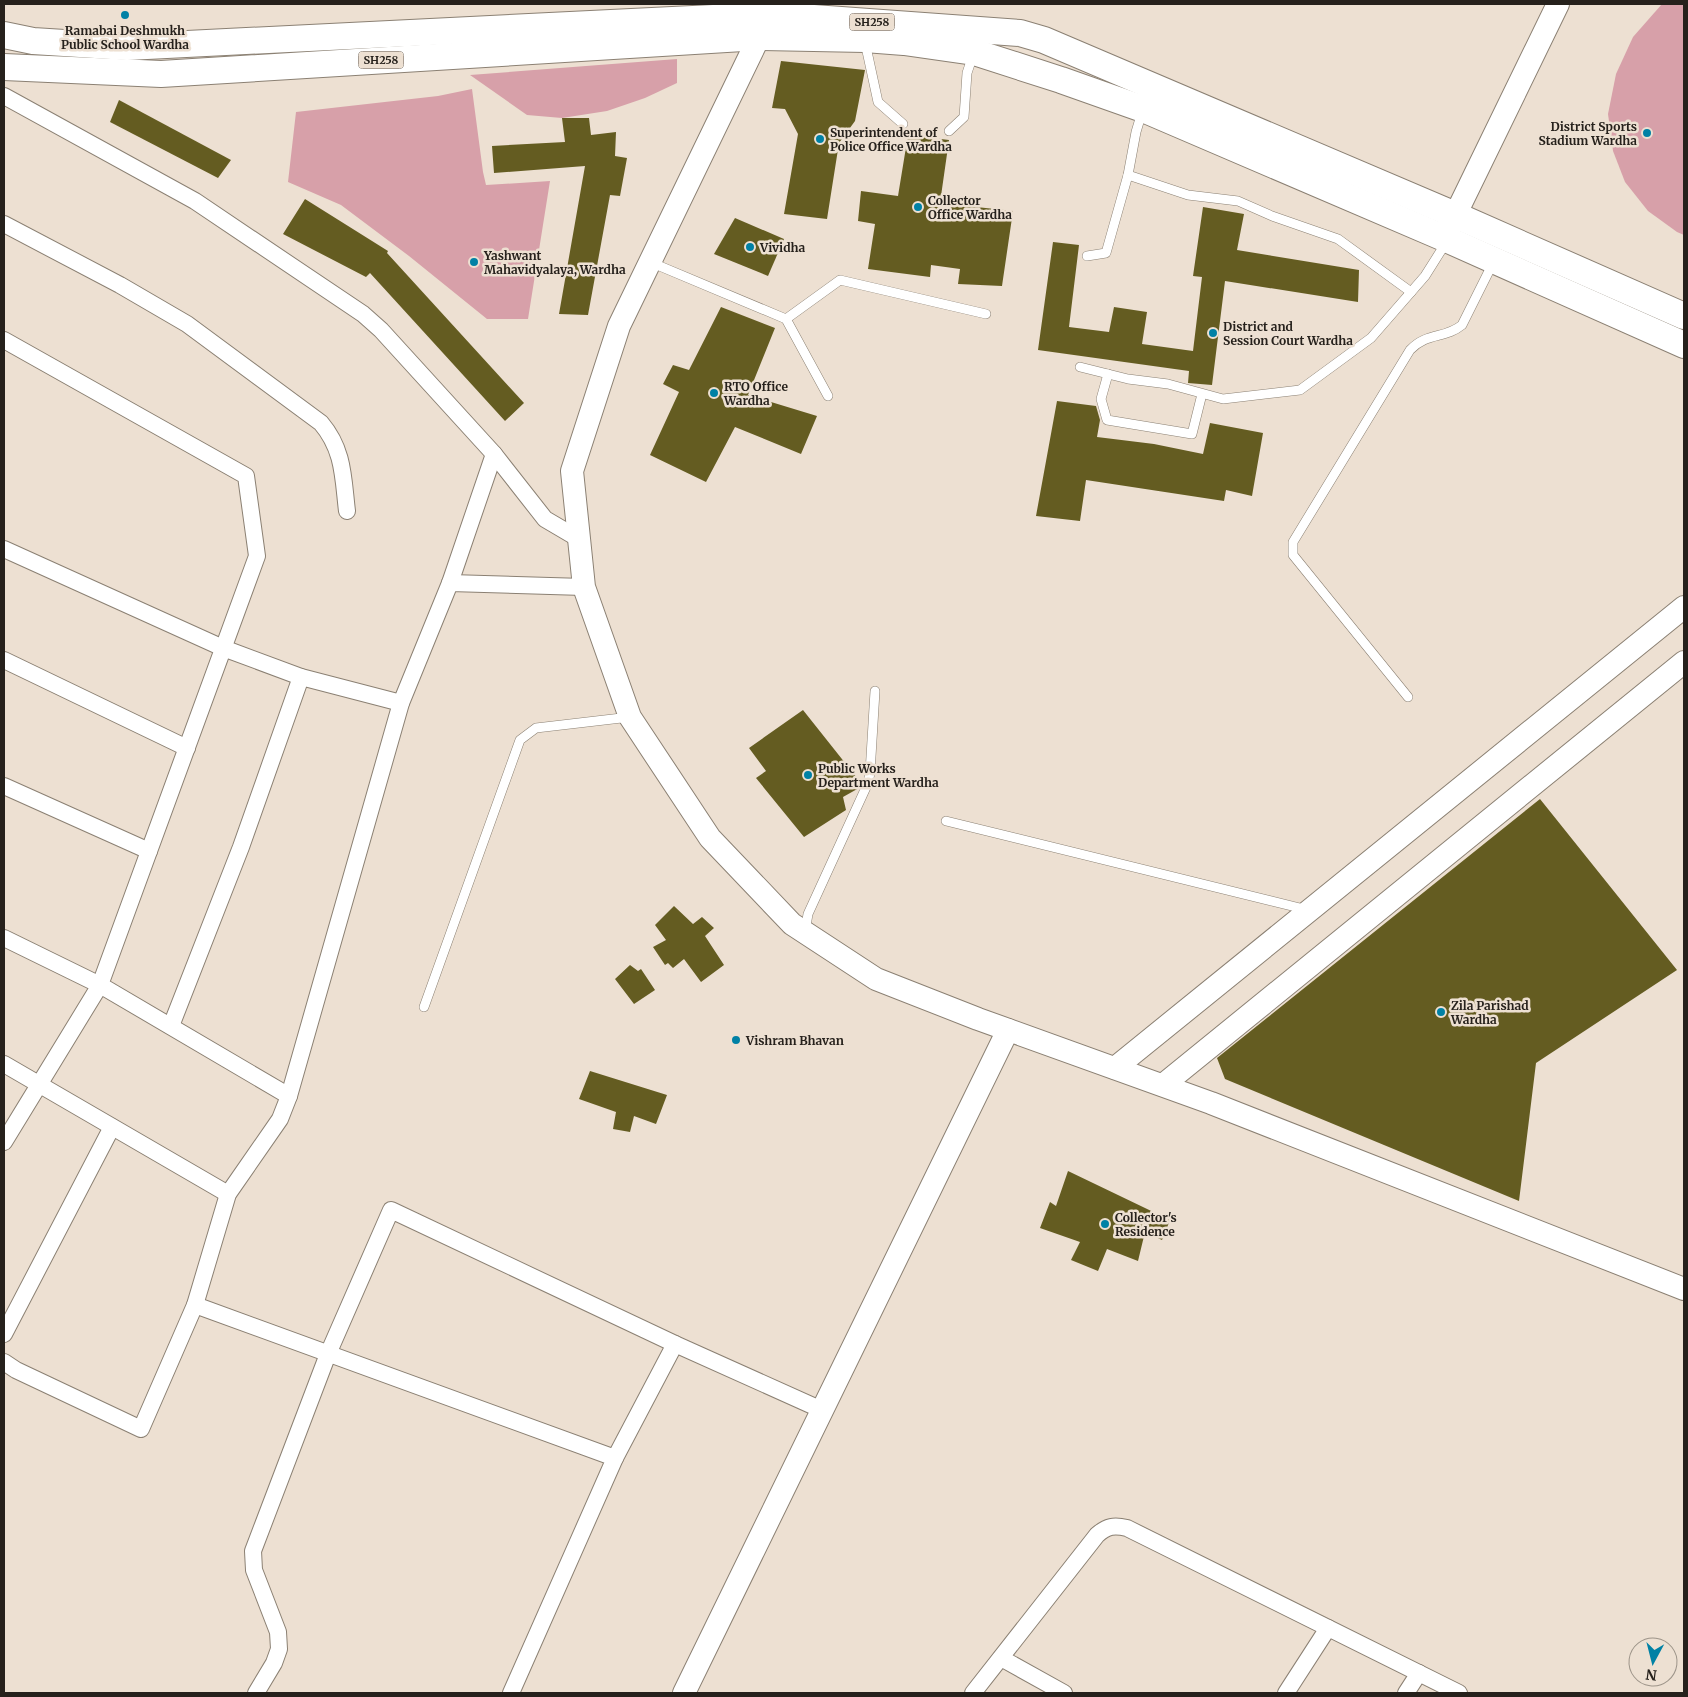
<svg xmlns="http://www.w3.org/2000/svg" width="1688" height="1697" viewBox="0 0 1688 1697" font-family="Merriweather,serif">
<rect width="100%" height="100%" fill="#ede0d2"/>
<g fill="#d7a0a9">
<path d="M 1662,4 L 1684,4 L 1684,235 L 1677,232 L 1648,211 L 1625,182 L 1613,151 L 1608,114 L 1616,74 L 1633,37 Z"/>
<path d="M 677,59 L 677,83 L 645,98 L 607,111 L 562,118 L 527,115 L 470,75 Z"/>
<path d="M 472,89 L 483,172 L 486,185 L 550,181 L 528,319 L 487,319 L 409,256 L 341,205 L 288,182 L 296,112 L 438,96 Z"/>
</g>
<g fill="#645c21">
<path d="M 781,61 L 865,70 L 855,121 L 839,143 L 827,219 L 784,214 L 798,134 L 785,109 L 772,108 Z"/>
<path d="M 119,100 L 231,160 L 218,178 L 110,122 Z"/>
<path d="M 562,118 L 589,118 L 591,135 L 616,132 L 615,156 L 627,158 L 620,196 L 610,195 L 588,315 L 559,314 L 585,166 L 494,173 L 492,146 L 565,142 Z"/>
<path d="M 908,135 L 949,140 L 940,203 L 1013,211 L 1002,286 L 958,284 L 960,269 L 931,265 L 930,277 L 868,269 L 875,224 L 858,221 L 861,191 L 898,196 Z"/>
<path d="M 305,199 L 388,251 L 387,253 L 524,403 L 505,421 L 370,273 L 366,277 L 283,234 Z"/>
<path d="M 1203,207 L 1244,214 L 1237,250 L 1359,270 L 1358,302 L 1225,281 L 1212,385 L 1188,383 L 1189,371 L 1038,350 L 1053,242 L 1079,245 L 1069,327 L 1109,332 L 1114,307 L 1147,312 L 1142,344 L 1193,351 L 1202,277 L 1193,276 Z"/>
<path d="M 735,218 L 784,239 L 768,276 L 714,254 Z"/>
<path d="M 721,307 L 775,328 L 748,395 L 817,416 L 801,454 L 735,427 L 706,482 L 650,455 L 679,392 L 663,384 L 673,365 L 689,370 Z"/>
<path d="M 1057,401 L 1096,406 L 1100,420 L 1097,437 L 1154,444 L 1203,454 L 1210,423 L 1263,433 L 1252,496 L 1226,490 L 1224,501 L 1086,480 L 1080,521 L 1036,516 Z"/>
<path d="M 803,710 L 861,783 L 859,788 L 843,797 L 846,810 L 804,837 L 756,778 L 766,771 L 749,748 Z"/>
<path d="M 1540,799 L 1677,970 L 1536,1063 L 1519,1201 L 1225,1079 L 1217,1058 Z"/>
<path d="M 674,906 L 693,924 L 702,917 L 714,928 L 705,936 L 724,965 L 701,982 L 684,959 L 673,968 L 668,963 L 665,965 L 653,947 L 666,940 L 655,925 Z"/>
<path d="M 630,965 L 638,971 L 641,969 L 655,990 L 634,1004 L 615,979 Z"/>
<path d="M 590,1071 L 667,1095 L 656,1124 L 634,1116 L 630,1132 L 613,1129 L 616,1112 L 579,1099 Z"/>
<path d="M 1068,1171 L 1170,1220 L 1162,1240 L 1145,1232 L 1138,1261 L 1107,1249 L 1098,1271 L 1071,1260 L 1080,1242 L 1040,1228 L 1050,1202 L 1056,1206 Z"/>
</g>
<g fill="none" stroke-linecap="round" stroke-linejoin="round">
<g stroke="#8b8073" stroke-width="10">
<g id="lane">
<path d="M 865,42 L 878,102 L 903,124"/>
<path d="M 1142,112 L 1136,132 L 1128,175 L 1188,195 L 1238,201 L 1272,216 L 1338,239 L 1411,292"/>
<path d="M 949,131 L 964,117 L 967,73 L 973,55"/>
<path d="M 1087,256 L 1106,253 L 1128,175"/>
<path d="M 650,262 L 786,319 L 828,396"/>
<path d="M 786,319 L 840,280 L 986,314"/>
<path d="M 1080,367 L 1128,379 L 1168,384 L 1223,399 L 1300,390 L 1371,338 L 1425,276 L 1442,249 L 1444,241"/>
<path d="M 1108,374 L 1101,399 L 1107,420 L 1192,434 L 1202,394"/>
<path d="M 1408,697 L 1293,555 L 1293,542 L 1410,350 C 1427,332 1445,339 1462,325 L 1493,263"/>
<path d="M 946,821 L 1308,910"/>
<path d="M 805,932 L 808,914 L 868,783 L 870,773 L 875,691"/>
<path d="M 424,1007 L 520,740 L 536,728 L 630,717"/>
</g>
</g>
<g stroke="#8b8073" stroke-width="18">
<g id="street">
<path d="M 4,96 L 195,201 L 363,314 L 381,330 L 494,454 L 545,519 L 579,539"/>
<path d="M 4,224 L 120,285 L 187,324 L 321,423 C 344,450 343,478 347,511"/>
<path d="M 4,340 L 246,476 L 257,556 L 100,985 L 289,1096"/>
<path d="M 4,549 L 223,648 L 301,677 L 401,703"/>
<path d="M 450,583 L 494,454"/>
<path d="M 4,660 L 187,748"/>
<path d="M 4,786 L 149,851"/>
<path d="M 4,938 L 100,985 L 4,1142"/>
<path d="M 171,1026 L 241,847 L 301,677"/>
<path d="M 4,1064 L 228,1194"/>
<path d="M 195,1305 L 615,1458 L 511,1693"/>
<path d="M 4,1334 L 112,1127"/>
<path d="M 675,1344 L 822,1410"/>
<path d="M 4,1362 L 16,1370 L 141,1429 L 195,1305 L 228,1194 L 280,1119 L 289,1096 L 401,703 L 450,583 L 584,587"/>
<path d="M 1001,1658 L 1064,1693"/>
<path d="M 256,1693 L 274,1663 L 279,1649 L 278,1632 L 254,1570 L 253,1551 L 328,1354 L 391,1210 L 675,1344 L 615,1458"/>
<path d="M 973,1693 L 1097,1535 C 1107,1526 1114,1525 1127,1528 L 1459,1693"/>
<path d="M 1286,1693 L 1328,1628"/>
<path d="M 1406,1693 L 1419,1673"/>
</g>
</g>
<g stroke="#8b8073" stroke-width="24">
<g id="secondary">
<path d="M 767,24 L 759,37 L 619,326 L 572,471 L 584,587 L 630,717 L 710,838 L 792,924 L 876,979 L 978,1019 L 1211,1103 L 1684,1289"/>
<path d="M 1448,230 L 1558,4"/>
<path d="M 1115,1068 L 1684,607"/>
<path d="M 1163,1085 L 1684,662"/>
<path d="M 684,1693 L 1008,1030"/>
</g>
</g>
<g stroke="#8b8073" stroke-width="28">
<g id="primary">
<path d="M 4,35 L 33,41 L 127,47 L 772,15 L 1020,33 L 1044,40 L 1455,215 L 1684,316"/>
<path d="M 4,67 L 161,74 L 759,37 L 865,39 L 904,42 L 974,52 L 1061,80 L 1143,109 L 1444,238 L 1684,345"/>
</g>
</g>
<use href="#lane" stroke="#fff" stroke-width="9"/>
<use href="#street" stroke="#fff" stroke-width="16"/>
<use href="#secondary" stroke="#fff" stroke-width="22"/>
<use href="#primary" stroke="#fff" stroke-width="26"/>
</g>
<g fill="#0081a5" stroke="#ede0d2" stroke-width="2">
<circle cx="125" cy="15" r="5"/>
<circle cx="1647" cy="133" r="5"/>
<circle cx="820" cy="139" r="5"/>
<circle cx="918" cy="207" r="5"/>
<circle cx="750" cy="247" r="5"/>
<circle cx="474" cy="262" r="5"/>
<circle cx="1213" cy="333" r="5"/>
<circle cx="714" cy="393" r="5"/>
<circle cx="808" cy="775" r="5"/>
<circle cx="1441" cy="1012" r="5"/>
<circle cx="736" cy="1040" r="5"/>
<circle cx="1105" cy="1224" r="5"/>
</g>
<g text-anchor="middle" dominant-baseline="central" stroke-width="5" stroke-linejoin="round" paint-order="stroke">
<g fill="#ede0d2" stroke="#625a53" stroke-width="1">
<rect x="849.5" y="13.5" width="45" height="17" rx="4"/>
<rect x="358.5" y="51.5" width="45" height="17" rx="4"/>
</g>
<g font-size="11" font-weight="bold" fill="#26211c">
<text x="872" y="22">SH258</text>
<text x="381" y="60">SH258</text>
</g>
<g font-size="12" font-weight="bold" fill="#26211c" stroke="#ede0d2" text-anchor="start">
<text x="125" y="30" text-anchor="middle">Ramabai Deshmukh<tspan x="125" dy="14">Public School Wardha</tspan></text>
<text x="1637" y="126" text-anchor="end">District Sports<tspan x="1637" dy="14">Stadium Wardha</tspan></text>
<text x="830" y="132">Superintendent of<tspan x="830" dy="14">Police Office Wardha</tspan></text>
<text x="928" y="200">Collector<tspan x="928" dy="14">Office Wardha</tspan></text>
<text x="760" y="247">Vividha</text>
<text x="484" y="255">Yashwant<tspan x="484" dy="14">Mahavidyalaya, Wardha</tspan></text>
<text x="1223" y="326">District and<tspan x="1223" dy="14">Session Court Wardha</tspan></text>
<text x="724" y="386">RTO Office<tspan x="724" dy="14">Wardha</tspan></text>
<text x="818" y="768">Public Works<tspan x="818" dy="14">Department Wardha</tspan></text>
<text x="1451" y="1005">Zila Parishad<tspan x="1451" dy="14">Wardha</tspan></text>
<text x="746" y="1040">Vishram Bhavan</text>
<text x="1115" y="1217">Collector's<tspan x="1115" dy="14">Residence</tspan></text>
</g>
</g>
<rect width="1688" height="1697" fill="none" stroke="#26211c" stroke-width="10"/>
<g transform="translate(1653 1662) rotate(187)"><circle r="24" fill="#ede0d2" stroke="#9d9489"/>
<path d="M0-4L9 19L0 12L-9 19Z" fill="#0081a5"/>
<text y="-8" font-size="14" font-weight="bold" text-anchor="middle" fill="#26211c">N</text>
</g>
</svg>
